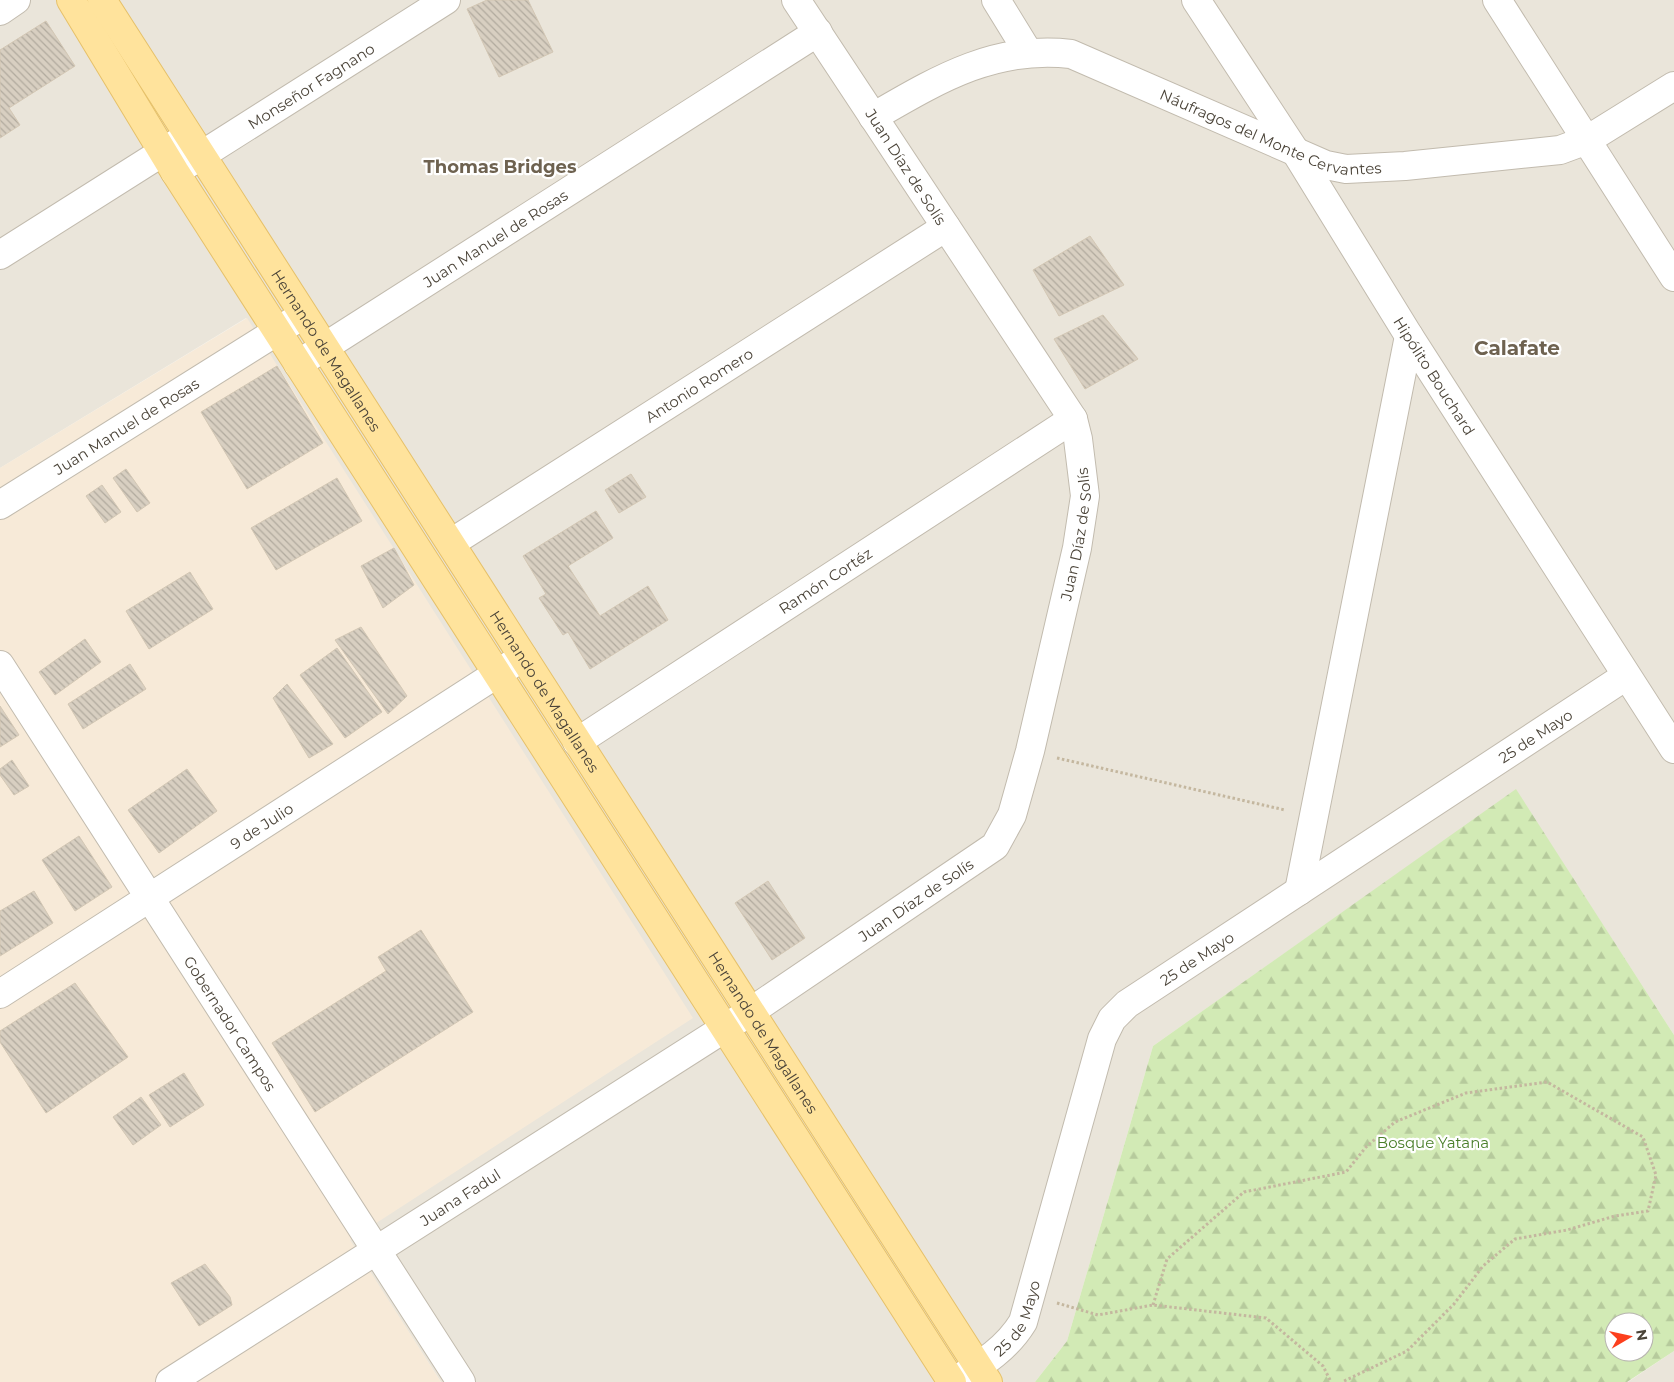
<svg xmlns="http://www.w3.org/2000/svg" width="1674" height="1382" viewBox="0 0 1674 1382" font-family="Montserrat,sans-serif">
<defs>
<pattern id="forest-firs" width="22" height="20" patternUnits="userSpaceOnUse" patternTransform="scale(1.25)"><rect width="22" height="20" fill="#d2eab5"/><path d="M5 1l3.5 6h-7zM16 11l3.5 6h-7z" fill="#b6ca9c"/></pattern>
<pattern id="building-back-hatch" width="6" height="6" patternUnits="userSpaceOnUse" patternTransform="scale(1.25)"><rect width="6" height="6" fill="#d8cfc1"/><path d="M-1 5l2 2M0 0l6 6M5-1l2 2" fill="none" stroke="#b1aa9e"/></pattern>
</defs>
<rect width="100%" height="100%" fill="#f6f3ec"/>
<g fill="#eae5da">
<path d="M 0,0 L 1674,0 L 1674,1035 L 1516,790 L 1153,1046 L 1067,1341 L 1035,1382 L 441,1382 L 349,1240 L 692,1018 L 246,318 L 0,468 Z"/>
<path d="M 1674,1351 L 1674,1382 L 1628,1382 Z"/>
</g>
<path fill="#f7ead8" d="M 247,318 L 693,1018 L 350,1240 L 441,1382 L 0,1382 L 0,468 Z"/>
<path fill="url(#forest-firs)" fill-rule="evenodd" d="M 1516,789 L 1674,1035 L 1674,1351 L 1627,1382 L 1035,1382 L 1067,1341 L 1153,1046 ZM 1614,1322 L 1644,1322 L 1644,1352 L 1614,1352 Z"/>
<g fill="url(#building-back-hatch)" stroke="#d3c7b4">
<path d="M 487,0 L 528,0 L 553,52 L 499,77 L 467,9 Z"/>
<path d="M 46,21 L 75,66 L 9,108 L 20,125 L 0,138 L 0,50 Z"/>
<path d="M 1090,236 L 1124,285 L 1059,316 L 1033,270 Z"/>
<path d="M 1103,315 L 1138,359 L 1085,389 L 1054,339 Z"/>
<path d="M 277,366 L 323,443 L 247,489 L 201,412 Z"/>
<path d="M 126,469 L 150,503 L 137,512 L 113,478 Z"/>
<path d="M 631,474 L 646,497 L 619,513 L 605,490 Z"/>
<path d="M 337,478 L 362,521 L 276,570 L 251,528 Z"/>
<path d="M 102,485 L 121,512 L 105,523 L 86,496 Z"/>
<path d="M 596,511 L 613,538 L 568,566 L 600,616 L 648,586 L 668,620 L 590,669 L 568,632 L 563,635 L 539,598 L 546,594 L 523,556 Z"/>
<path d="M 394,548 L 414,585 L 383,608 L 361,566 Z"/>
<path d="M 190,572 L 213,609 L 149,649 L 126,611 Z"/>
<path d="M 361,627 L 407,696 L 388,714 L 335,640 Z"/>
<path d="M 85,639 L 101,662 L 55,695 L 39,672 Z"/>
<path d="M 337,648 L 382,712 L 345,738 L 300,675 Z"/>
<path d="M 130,664 L 146,689 L 83,729 L 68,704 Z"/>
<path d="M 287,684 L 333,744 L 309,758 L 273,698 Z"/>
<path d="M 0,706 L 19,735 L 0,747 Z"/>
<path d="M 12,760 L 29,786 L 14,795 L 0,775 L 0,769 Z"/>
<path d="M 187,769 L 217,811 L 159,853 L 128,810 Z"/>
<path d="M 79,836 L 112,887 L 75,911 L 42,860 Z"/>
<path d="M 768,881 L 805,938 L 772,960 L 735,903 Z"/>
<path d="M 34,891 L 53,923 L 0,956 L 0,911 Z"/>
<path d="M 421,930 L 473,1012 L 315,1112 L 272,1043 L 386,971 L 378,957 Z"/>
<path d="M 75,983 L 128,1057 L 46,1113 L 0,1042 L 0,1031 Z"/>
<path d="M 184,1073 L 204,1105 L 170,1127 L 149,1095 Z"/>
<path d="M 141,1097 L 161,1125 L 133,1145 L 113,1117 Z"/>
<path d="M 205,1264 L 230,1297 L 232,1305 L 199,1326 L 171,1283 Z"/>
</g>
<g fill="none" stroke-linecap="round" stroke-linejoin="round">
<g stroke="#c2bbae" stroke-width="30">
<g id="minor">
<path d="M 996,0 L 1028,52"/>
<path id="s1" d="M 1196,0 L 1295,151 L 1409,336 L 1674,749"/>
<path d="M 1497,0 L 1674,277"/>
<path d="M 0,11 L 16,0"/>
<path id="s2" d="M 873,117 C 937,80 994,45 1071,54 L 1326,165 L 1346,169 L 1405,166 L 1560,150 L 1587,140 L 1674,86"/>
<path id="s3" d="M 175,172 L 446,0"/>
<path d="M 0,255 L 188,136"/>
<path id="s4" d="M 298,364 L 818,32"/>
<path id="s5" d="M 0,505 L 303,315"/>
<path id="s6" d="M 451,543 L 946,227"/>
<path id="s7" d="M 0,665 L 461,1382"/>
<path id="s8" d="M 577,742 L 1073,419"/>
<path d="M 1299,891 L 1409,336"/>
<path id="s9" d="M 0,994 L 523,657"/>
<path id="s10" d="M 170,1382 L 750,1012 L 995,846 L 1012,815 L 1030,751 L 1077,548 L 1085,496 L 1078,439 L 1073,419 L 796,0"/>
<path id="s11" d="M 953,1382 C 980,1365 1006,1350 1023,1322 L 1102,1039 L 1112,1019 L 1127,1004 L 1626,676"/>
</g>
</g>
<g stroke="#e6c16a" stroke-width="30">
<g id="major">
<path d="M 71,0 L 175,172 L 952,1382"/>
<path id="s12" d="M 102,0 L 988,1382"/>
</g>
</g>
<g stroke="#c4b79f" stroke-width="3" stroke-dasharray="2.5 2.5" stroke-linecap="butt">
<path d="M 1057,758 L 1285,810"/>
<path d="M 1057,1303 L 1098,1315 L 1153,1305 L 1266,1318 L 1323,1366 L 1331,1382"/>
<path d="M 1153,1305 L 1167,1259 L 1244,1192 L 1346,1172 L 1366,1147 L 1395,1122 L 1466,1093 L 1547,1082 L 1643,1137 L 1656,1175 L 1648,1211 L 1615,1216 L 1567,1230 L 1515,1239 L 1483,1266 L 1454,1304 L 1407,1351 L 1342,1382"/>
</g>
<use href="#minor" stroke="#fff" stroke-width="28"/>
<use href="#major" stroke="#ffe39c" stroke-width="28"/>
</g>
<g text-anchor="middle" dominant-baseline="central" stroke-width="4.5" stroke-linejoin="round" paint-order="stroke">
<g font-size="15" fill="#4b4439" stroke="#fff">
<text stroke="none"><textPath href="#s3" startOffset="161">Monseñor Fagnano</textPath></text>
<text stroke="none"><textPath href="#s2" startOffset="428">Náufragos del Monte Cervantes</textPath></text>
<text transform="translate(906 167) rotate(57)">Juan Díaz de Solís</text>
<text stroke="none"><textPath href="#s4" startOffset="234">Juan Manuel de Rosas</textPath></text>
<text stroke="none"><textPath href="#s12" startOffset="416">Hernando de Magallanes</textPath></text>
<text stroke="none"><textPath href="#s1" startOffset="445">Hipólito Bouchard</textPath></text>
<text stroke="none"><textPath href="#s6" startOffset="294">Antonio Romero</textPath></text>
<text stroke="none"><textPath href="#s5" startOffset="149">Juan Manuel de Rosas</textPath></text>
<text stroke="none"><textPath href="#s10" startOffset="1308">Juan Díaz de Solís</textPath></text>
<text stroke="none"><textPath href="#s8" startOffset="296">Ramón Cortéz</textPath></text>
<text stroke="none"><textPath href="#s12" startOffset="821">Hernando de Magallanes</textPath></text>
<text stroke="none"><textPath href="#s11" startOffset="919">25 de Mayo</textPath></text>
<text stroke="none"><textPath href="#s9" startOffset="311">9 de Julio</textPath></text>
<text stroke="none"><textPath href="#s10" startOffset="888">Juan Díaz de Solís</textPath></text>
<text stroke="none"><textPath href="#s11" startOffset="514">25 de Mayo</textPath></text>
<text stroke="none"><textPath href="#s7" startOffset="426">Gobernador Campos</textPath></text>
<text stroke="none"><textPath href="#s12" startOffset="1226">Hernando de Magallanes</textPath></text>
<text stroke="none"><textPath href="#s10" startOffset="344">Juana Fadul</textPath></text>
<text stroke="none"><textPath href="#s11" startOffset="94">25 de Mayo</textPath></text>
</g>
<g font-size="15" fill="#4a7f2a" stroke="#fff">
<text x="1433" y="1142">Bosque Yatana</text>
</g>
<g font-size="18" font-weight="bold" fill="#6e6250" stroke="#fff">
<text x="500" y="167">Thomas Bridges</text>
</g>
<g font-size="20" font-weight="bold" fill="#6e6250" stroke="#fff">
<text x="1517" y="348">Calafate</text>
</g>
</g>
<g transform="translate(1629 1337) rotate(81)"><circle r="24" fill="#ffffff" stroke="#b7b4b0"/>
<path d="M0-4L9 19L0 12L-9 19Z" fill="#fc3f1d"/>
<text y="-8" font-size="14" font-weight="bold" text-anchor="middle" fill="#4b4439">N</text>
</g>
</svg>
